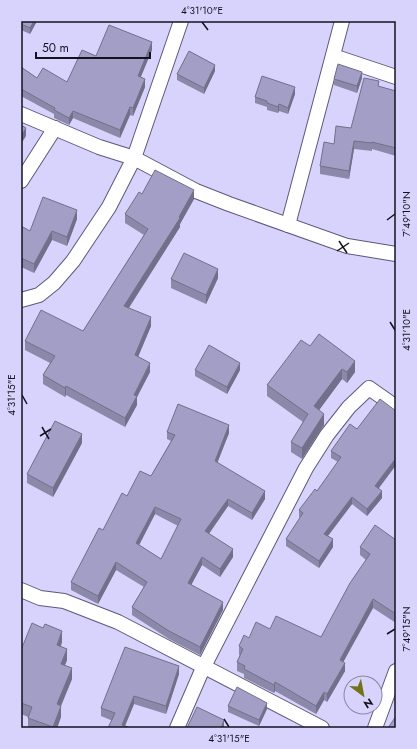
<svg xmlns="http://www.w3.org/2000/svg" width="417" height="749" viewBox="0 0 417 749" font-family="Jost,sans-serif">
<rect width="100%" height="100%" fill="#d8d3fc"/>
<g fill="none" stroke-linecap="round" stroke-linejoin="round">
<g stroke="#5d587b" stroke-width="16">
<g id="street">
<path d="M 333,56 L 396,77"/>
<path d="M 21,114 L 99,147 L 134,158 L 196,191 L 229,204 L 347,246 L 396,254"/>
<path d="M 21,181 L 55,128"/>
<path d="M 288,225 L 342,21"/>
<path d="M 21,300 L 39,295 L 54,283 L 73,261 L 109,207 L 134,158 L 181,21"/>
<path d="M 21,590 L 40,598 L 64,601 L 118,622 L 322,728"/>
<path d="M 177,728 L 203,668 L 306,468 L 327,435 L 349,407 L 369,388 L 396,407"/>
<path d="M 375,728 L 396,671"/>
</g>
</g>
<use href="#street" stroke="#fff" stroke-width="14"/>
</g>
<g fill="#8c88a9" fill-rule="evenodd">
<path d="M 21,21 L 37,21 L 30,34 L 21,30 Z"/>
<path d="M 152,50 L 140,77 L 145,87 L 133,116 L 130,115 L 120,138 L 73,118 L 69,125 L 54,118 L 54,114 L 21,96 L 21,97 L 21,67 L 37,78 L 67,82 L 96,56 Z"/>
<path d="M 215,71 L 204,94 L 177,80 L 177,74 Z"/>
<path d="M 362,78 L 357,93 L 334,85 L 334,79 Z"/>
<path d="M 379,87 L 396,91 L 396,156 L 372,149 L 372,151 L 354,149 L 349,179 L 320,174 L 320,166 L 334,144 L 351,128 Z"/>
<path d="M 295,94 L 288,114 L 279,111 L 278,113 L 267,110 L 267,107 L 255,103 L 255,97 Z"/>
<path d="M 142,194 L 194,199 L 180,224 L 180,227 L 129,308 L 151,326 L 138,357 L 150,372 L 137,397 L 137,405 L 125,427 L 66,395 L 65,397 L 43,384 L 43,375 L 50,363 L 25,350 L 25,341 L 83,331 L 144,235 L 125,223 L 125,214 Z"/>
<path d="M 77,219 L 67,246 L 52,240 L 34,273 L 21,267 L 21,226 L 30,231 Z"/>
<path d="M 218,278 L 206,304 L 171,288 L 171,279 Z"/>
<path d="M 310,346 L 355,372 L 347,383 L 342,379 L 319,410 L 324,425 L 302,459 L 291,452 L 291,442 L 303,422 L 267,396 L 267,385 Z"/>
<path d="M 195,370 L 240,370 L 227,394 L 195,376 Z"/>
<path d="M 167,432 L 229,433 L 217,462 L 265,499 L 252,520 L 228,506 L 209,534 L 233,557 L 220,577 L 202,565 L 191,585 L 223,610 L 200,655 L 169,639 L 132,615 L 132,607 L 144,587 L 116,570 L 98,604 L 71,590 L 71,582 L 103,530 L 127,496 L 151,476 L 171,441 L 167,439 ZM 155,514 L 178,526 L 161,559 L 139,545 Z"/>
<path d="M 82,443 L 53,497 L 27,483 L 27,474 Z"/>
<path d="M 331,451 L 396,465 L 379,488 L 382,498 L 367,516 L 352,504 L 328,536 L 333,547 L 319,568 L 286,546 L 286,539 L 300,518 L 299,517 L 299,510 L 317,491 L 338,462 L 331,458 Z"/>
<path d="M 396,540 L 396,623 L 373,608 L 343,662 L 345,671 L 327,702 L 324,700 L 316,714 L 275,691 L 274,693 L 244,678 L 244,674 L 237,671 L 237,662 L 240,655 L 239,655 L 239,646 L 249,638 L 270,629 L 321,637 L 366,560 L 360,555 L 360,547 Z"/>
<path d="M 62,642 L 61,646 L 67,660 L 65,665 L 72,679 L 61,706 L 61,717 L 57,728 L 28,728 L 28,717 L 21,714 L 21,650 Z"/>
<path d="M 179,674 L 166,714 L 134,704 L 125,726 L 101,716 L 101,708 Z"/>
<path d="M 228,706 L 267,709 L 259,726 L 228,712 Z"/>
</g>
<g fill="#726f8a">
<path d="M 34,21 L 37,21 L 30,34 L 30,28 Z"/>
<path d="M 152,42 L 152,50 L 138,84 L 138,76 Z"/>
<path d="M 215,65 L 215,71 L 204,94 L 204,88 Z"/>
<path d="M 362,72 L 362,78 L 357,93 L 357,86 Z"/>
<path d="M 145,79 L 145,87 L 133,116 L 133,108 Z"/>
<path d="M 295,87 L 295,94 L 288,114 L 288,108 Z"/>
<path d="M 279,104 L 279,111 L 278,113 L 278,107 Z"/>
<path d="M 130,107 L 130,115 L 120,138 L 120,130 Z"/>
<path d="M 73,111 L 73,118 L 69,125 L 69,118 Z"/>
<path d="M 26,128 L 26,136 L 21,144 L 21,136 Z"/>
<path d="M 354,141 L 354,149 L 349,179 L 349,171 Z"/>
<path d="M 194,190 L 194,199 L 180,224 L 180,227 L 124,315 L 124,306 L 179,217 Z"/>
<path d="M 77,210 L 77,219 L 67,246 L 67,237 Z"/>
<path d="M 52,231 L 52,240 L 34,273 L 34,264 Z"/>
<path d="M 218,269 L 218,278 L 206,304 L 206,295 Z"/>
<path d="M 151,317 L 151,326 L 135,364 L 135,355 Z"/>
<path d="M 355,361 L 355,372 L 347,383 L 347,372 Z"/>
<path d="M 150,363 L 150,372 L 137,397 L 137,405 L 125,427 L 125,418 L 134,395 Z"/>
<path d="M 240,363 L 240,370 L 227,394 L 227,387 Z"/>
<path d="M 342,369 L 342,379 L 314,417 L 314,406 Z"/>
<path d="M 66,386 L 66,395 L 65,397 L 65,388 Z"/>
<path d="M 324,414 L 324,425 L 302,459 L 302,448 Z"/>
<path d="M 229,425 L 229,433 L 215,469 L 215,461 Z"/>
<path d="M 82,434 L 82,443 L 53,497 L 53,488 Z"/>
<path d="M 396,458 L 396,465 L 375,493 L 375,486 Z"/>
<path d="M 265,491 L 265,499 L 252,520 L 252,513 Z"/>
<path d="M 382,491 L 382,498 L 367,516 L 367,509 Z"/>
<path d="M 352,497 L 352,504 L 324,541 L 324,534 Z"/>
<path d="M 228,499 L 228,506 L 205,539 L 205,531 Z"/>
<path d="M 155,507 L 155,514 L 136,551 L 136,543 Z"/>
<path d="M 333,539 L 333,547 L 319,568 L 319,561 Z"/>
<path d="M 233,549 L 233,557 L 220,577 L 220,569 Z"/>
<path d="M 202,557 L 202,565 L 188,591 L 188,583 Z"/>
<path d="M 116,562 L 116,570 L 98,604 L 98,596 Z"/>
<path d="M 373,599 L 373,608 L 340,668 L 340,660 Z"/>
<path d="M 223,602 L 223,610 L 200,655 L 200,647 Z"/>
<path d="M 62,631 L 62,642 L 57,656 L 57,645 Z"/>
<path d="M 67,649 L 67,660 L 61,675 L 61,664 Z"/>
<path d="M 345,663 L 345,671 L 327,702 L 327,694 Z"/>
<path d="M 179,666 L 179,674 L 166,714 L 166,706 Z"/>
<path d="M 72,668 L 72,679 L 57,715 L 57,704 Z"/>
<path d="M 275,682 L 275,691 L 274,693 L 274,685 Z"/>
<path d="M 324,692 L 324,700 L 316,714 L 316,706 Z"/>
<path d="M 134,696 L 134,704 L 124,728 L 122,725 Z"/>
<path d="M 267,703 L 267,709 L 259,726 L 259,720 Z"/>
<path d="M 61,706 L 61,717 L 57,728 L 53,728 Z"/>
<path d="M 224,720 L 224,728 L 221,728 Z"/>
</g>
<g fill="#a39ec5" stroke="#726f8a" fill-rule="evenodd">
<path d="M 21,21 L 34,21 L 30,28 L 21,24 Z"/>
<path d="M 109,25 L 152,42 L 138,76 L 145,79 L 133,108 L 130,107 L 120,130 L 73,111 L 69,118 L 54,110 L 55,108 L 21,89 L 21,67 L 37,78 L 43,68 L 67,82 L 82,50 L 96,56 Z"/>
<path d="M 189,51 L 215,65 L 204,88 L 177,74 Z"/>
<path d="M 338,64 L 362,72 L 357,86 L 334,79 Z"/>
<path d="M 262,76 L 295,87 L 288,108 L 279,104 L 278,107 L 267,103 L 267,101 L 255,97 Z"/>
<path d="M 364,78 L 379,81 L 378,86 L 396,91 L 396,148 L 372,142 L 372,143 L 354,141 L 349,171 L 320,166 L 324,142 L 334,144 L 336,126 L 351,128 Z"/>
<path d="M 21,125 L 26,128 L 21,136 Z"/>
<path d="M 155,170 L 194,190 L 179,217 L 180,218 L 124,306 L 151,317 L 135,355 L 150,363 L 134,395 L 137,396 L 125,418 L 66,386 L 65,388 L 43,375 L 55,356 L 25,341 L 41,310 L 83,331 L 148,229 L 125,214 L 139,192 L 142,194 Z"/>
<path d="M 43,197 L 77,210 L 67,237 L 52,231 L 34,264 L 21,258 L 21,226 L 30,231 Z"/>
<path d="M 184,253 L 218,269 L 206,295 L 171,279 Z"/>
<path d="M 319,334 L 355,361 L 347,372 L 342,369 L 314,406 L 324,414 L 302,448 L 291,442 L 308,414 L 267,385 L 301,340 L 310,346 Z"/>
<path d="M 209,345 L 240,363 L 227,387 L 195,370 Z"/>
<path d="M 380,399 L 396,411 L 396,458 L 375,486 L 382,491 L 367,509 L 352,497 L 324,534 L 333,539 L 319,561 L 286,539 L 303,513 L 299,510 L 315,489 L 317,491 L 341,457 L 331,451 L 350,424 L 357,429 Z"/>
<path d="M 178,404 L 229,425 L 215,461 L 265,491 L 252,513 L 228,499 L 205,531 L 233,549 L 220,569 L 202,557 L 188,583 L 223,602 L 200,647 L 169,631 L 132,607 L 147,582 L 116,562 L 98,596 L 71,582 L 99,528 L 103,530 L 122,493 L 127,496 L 140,471 L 151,476 L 175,435 L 167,432 ZM 155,507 L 181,519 L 161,559 L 136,543 Z"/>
<path d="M 55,421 L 82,434 L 53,488 L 27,474 Z"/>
<path d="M 375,525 L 396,540 L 396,614 L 373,599 L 340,660 L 345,663 L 327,694 L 324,692 L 316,706 L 275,682 L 274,685 L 244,669 L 245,666 L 237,662 L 243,649 L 239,646 L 244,635 L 249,638 L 256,622 L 270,629 L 276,616 L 321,637 L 350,583 L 370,554 L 360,547 Z"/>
<path d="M 32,623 L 43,628 L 45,624 L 62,631 L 57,645 L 67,649 L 61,664 L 72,668 L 57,704 L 61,706 L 53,727 L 28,718 L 32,707 L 21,703 L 21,650 Z"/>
<path d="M 125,647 L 179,666 L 166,706 L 134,696 L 122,725 L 131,728 L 108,728 L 115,713 L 101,708 Z"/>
<path d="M 237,687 L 267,703 L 259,720 L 228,706 Z"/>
<path d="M 197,707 L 224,720 L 221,728 L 187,728 Z"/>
<path d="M 396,716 L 396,728 L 388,728 Z"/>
</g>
<path fill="none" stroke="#151220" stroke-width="1.5" d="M 202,22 L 208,30M 387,220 L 395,214M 339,241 L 347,253M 337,251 L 349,243M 390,322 L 395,330M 22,395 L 27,404M 42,427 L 49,439M 40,436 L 51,429M 387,634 L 395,629M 224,719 L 229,727"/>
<rect width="417" height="749" fill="none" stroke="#d8d3fc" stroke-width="44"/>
<g transform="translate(363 695) rotate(148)"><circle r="19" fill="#d8d3fc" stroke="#8a86a4"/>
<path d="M0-3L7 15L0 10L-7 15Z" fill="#707318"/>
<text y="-6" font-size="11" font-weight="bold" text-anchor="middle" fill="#151220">N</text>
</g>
<path d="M36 52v6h114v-6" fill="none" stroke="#151220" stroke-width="2"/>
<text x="42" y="52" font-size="12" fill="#151220" stroke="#d8d3fc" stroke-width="3" paint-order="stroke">50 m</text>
<rect x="22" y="22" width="373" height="705" fill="none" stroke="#151220" stroke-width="1.5"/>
<g font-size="10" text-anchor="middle" fill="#151220">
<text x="202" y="14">4°31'10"E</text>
<text transform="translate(406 214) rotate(-90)" y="4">7°49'10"N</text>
<text transform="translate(406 330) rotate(-90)" y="4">4°31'10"E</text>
<text transform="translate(11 395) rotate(-90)" y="4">4°31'15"E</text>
<text transform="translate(406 629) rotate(-90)" y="4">7°49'15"N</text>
<text x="229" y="742">4°31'15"E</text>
</g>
</svg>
